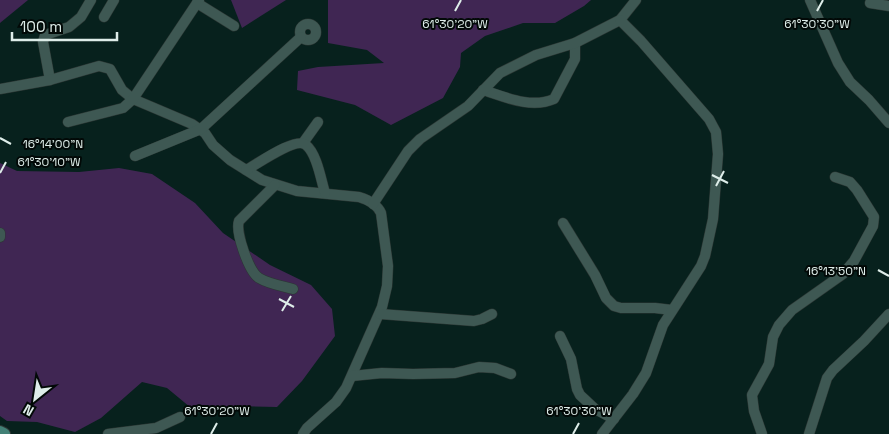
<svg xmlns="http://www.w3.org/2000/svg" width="889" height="434" viewBox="0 0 889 434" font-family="'Space Grotesk',sans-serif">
<rect width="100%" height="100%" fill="#07211d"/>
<g fill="#402653">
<path d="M 0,0 L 28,0 L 0,23 Z"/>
<path d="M 231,0 L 286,0 L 242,28 Z"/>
<path d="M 328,0 L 591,0 L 584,6 L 555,23 L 523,23 L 485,36 L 461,53 L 460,67 L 443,98 L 391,125 L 355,105 L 297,90 L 298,71 L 318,67 L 384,63 L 367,50 L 328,43 Z"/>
<path d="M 0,163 L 17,171 L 79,172 L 119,168 L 152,174 L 195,203 L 223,233 L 270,265 L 311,285 L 332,309 L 335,336 L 302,381 L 277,407 L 235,406 L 196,412 L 167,388 L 142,382 L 101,418 L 75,432 L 37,422 L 7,421 L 0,416 Z"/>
</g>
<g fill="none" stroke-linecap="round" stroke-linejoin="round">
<g stroke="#2c3734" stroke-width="11">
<g id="minor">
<path d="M 810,0 L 838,63 L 850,82 L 869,100 L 889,123"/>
<path d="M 197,3 L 234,26"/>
<path d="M 870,3 L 889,6"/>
<path d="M 104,17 L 114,0"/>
<circle cx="308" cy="32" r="8"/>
<path d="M 50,80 L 43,42 L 45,35 L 69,27 L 81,17 L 91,0"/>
<path d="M 0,89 L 50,80 L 99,66 L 110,69 L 122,90 L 133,99 L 192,124 L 205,133 L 213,145 L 230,160 L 262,180 L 297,191 L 359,197 C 369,200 377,204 381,213 L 388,266 L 387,286 L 382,307 L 346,388 L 336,402 L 307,428 L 303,434"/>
<path d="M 483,90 C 505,97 531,109 554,99 L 575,59 L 575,43"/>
<path d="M 68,122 L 123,108 L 133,99 L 199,0"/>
<path d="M 303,143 L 318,122"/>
<path d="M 135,156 L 201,129 L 301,37"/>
<path d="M 246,170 C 256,165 296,136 306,145 C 317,154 321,180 325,193"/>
<path d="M 275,185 L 239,221 C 235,232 249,272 259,278 C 269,284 282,286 293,289"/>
<path d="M 373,204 L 408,151 L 420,139 L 468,106 L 500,73 L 536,55 L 575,43 L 620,20 L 636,0"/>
<path d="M 563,223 L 595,275 L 606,298 L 614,306 L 621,308 L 655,308 L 672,310"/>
<path d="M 0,233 L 0,237"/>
<path d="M 380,314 L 474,321 L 482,319 L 492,314"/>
<path d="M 560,336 L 571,359 L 577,389 L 580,395 L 595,409 L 614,419"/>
<path d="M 352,376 L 382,373 L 413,374 L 455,373 L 479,367 L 495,368 L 511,374"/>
<path d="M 108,434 L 156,428 L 180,417"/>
<path d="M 602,434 L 633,394 L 646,373 L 663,325 L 701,266 L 705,256 L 713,219 L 718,154 L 716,132 L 709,119 L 641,41 L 620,20"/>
<path d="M 762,434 L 754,411 L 752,395 L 769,364 L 773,337 L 779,325 L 792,310 L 843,274 L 854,261 L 873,226 L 874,217 L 857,190 L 850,182 L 835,177"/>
<path d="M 809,434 L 827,378 L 833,370 L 864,341 L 889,314"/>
</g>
</g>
<g stroke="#2c3734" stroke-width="14">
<path id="major" d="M 0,432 L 4,434"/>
</g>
<use href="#minor" stroke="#3e5853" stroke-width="10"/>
<use href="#major" stroke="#428176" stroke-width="12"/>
</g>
<path fill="none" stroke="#deede9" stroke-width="2" d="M 455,11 L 461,0M 817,11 L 823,0M 0,138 L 11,144M 0,173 L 6,162M 712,175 L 728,183M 716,186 L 724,171M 878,270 L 889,276M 279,299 L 294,307M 282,311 L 291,296M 211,434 L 217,423M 573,434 L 579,423"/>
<g font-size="12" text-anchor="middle" fill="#deede9" stroke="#020907" stroke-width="4" stroke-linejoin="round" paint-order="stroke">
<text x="817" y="28">61°30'30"W</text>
<text x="455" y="28">61°30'20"W</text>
<text x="53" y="148">16°14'00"N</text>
<text x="49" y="166">61°30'10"W</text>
<text x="836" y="275">16°13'50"N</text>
<text x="217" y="415">61°30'20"W</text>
<text x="579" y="415">61°30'30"W</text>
</g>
<g transform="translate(35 399) rotate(210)" stroke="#020907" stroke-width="4" paint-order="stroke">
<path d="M0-4L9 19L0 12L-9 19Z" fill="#deede9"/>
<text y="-8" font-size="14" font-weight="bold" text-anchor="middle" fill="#deede9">N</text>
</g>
<path d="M12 32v8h105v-8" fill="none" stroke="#deede9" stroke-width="2.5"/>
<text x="20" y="32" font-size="15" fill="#deede9" stroke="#020907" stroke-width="4" paint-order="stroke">100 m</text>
</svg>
